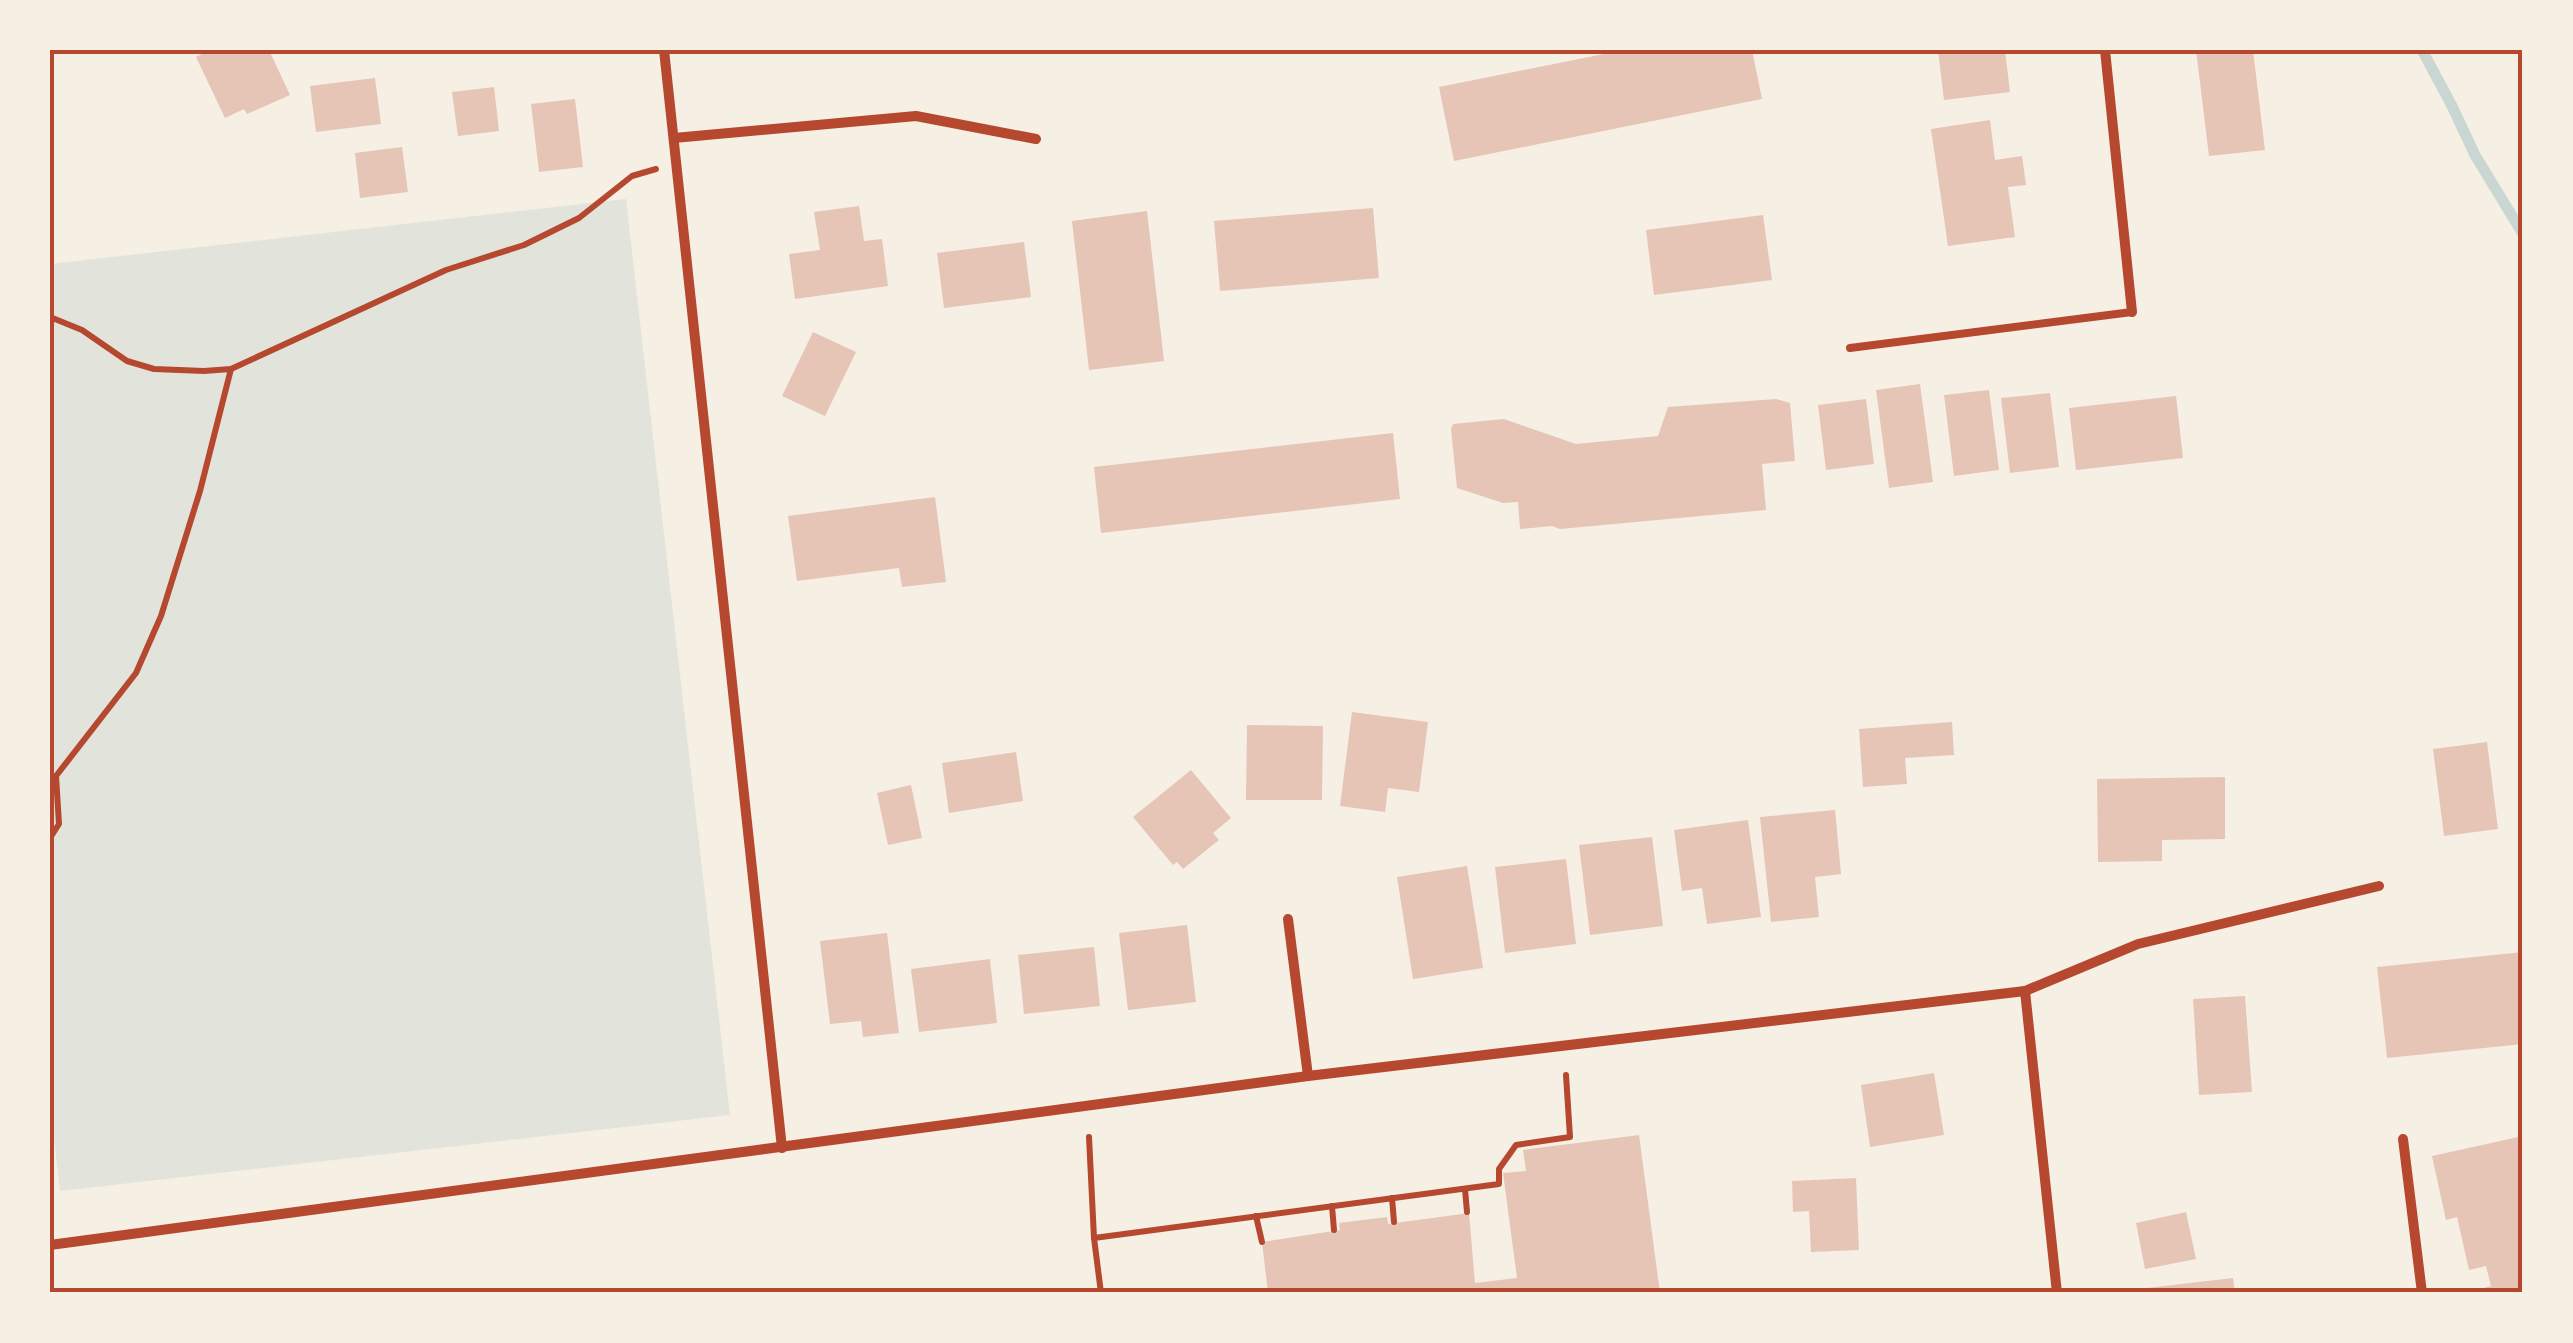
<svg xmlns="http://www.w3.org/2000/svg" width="2573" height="1343" viewBox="0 0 2573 1343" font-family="Cabin,sans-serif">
<rect width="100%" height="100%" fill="#f6efe4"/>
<path fill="#e2e4dc" d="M 626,199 L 730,1115 L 60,1191 L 50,1102 L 50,264 Z"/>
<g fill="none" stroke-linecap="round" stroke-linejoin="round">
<path stroke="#c9d6d2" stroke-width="11" d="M 2422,50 L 2452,106 L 2475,155 L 2523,234"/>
</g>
<g fill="#e6c5b7">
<path d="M 210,50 L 269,50 L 290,95 L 247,114 L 244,109 L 225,118 L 196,57 Z"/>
<path d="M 1624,50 L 1752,50 L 1762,99 L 1454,161 L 1439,87 Z"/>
<path d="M 1938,50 L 2005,50 L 2010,92 L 1944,100 Z"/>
<path d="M 2196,50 L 2253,50 L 2265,150 L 2209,156 Z"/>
<path d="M 375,78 L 381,124 L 316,132 L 310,86 Z"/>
<path d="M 494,87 L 499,131 L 458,136 L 452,92 Z"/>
<path d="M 575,99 L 583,167 L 539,172 L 531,104 Z"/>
<path d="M 1990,120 L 1995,160 L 2022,156 L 2026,185 L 2008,187 L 2015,237 L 1948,246 L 1931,129 Z"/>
<path d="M 402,147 L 408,192 L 360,198 L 355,153 Z"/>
<path d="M 859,206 L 864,241 L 882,239 L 888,286 L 795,299 L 789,254 L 820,250 L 814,212 Z"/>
<path d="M 1373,208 L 1379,278 L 1220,291 L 1214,221 Z"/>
<path d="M 1147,211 L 1164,361 L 1089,370 L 1072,221 Z"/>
<path d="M 1763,215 L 1772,280 L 1654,295 L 1646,230 Z"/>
<path d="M 1024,242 L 1031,297 L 944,308 L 937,253 Z"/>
<path d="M 813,332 L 856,352 L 825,416 L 782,396 Z"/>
<path d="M 1920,384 L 1933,482 L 1889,488 L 1876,390 Z"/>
<path d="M 1989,390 L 1999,470 L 1954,476 L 1944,395 Z"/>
<path d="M 2050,393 L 2059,467 L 2010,473 L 2001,398 Z"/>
<path d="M 2176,396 L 2183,458 L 2076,470 L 2069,408 Z"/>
<path d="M 1776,399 L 1790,403 L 1795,461 L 1762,464 L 1766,510 L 1560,529 L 1552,526 L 1520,529 L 1518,502 L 1503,503 L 1457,488 L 1451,429 L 1453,424 L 1504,419 L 1576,444 L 1658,436 L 1668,407 Z"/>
<path d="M 1866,399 L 1874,464 L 1826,470 L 1818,405 Z"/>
<path d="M 1393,433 L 1400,499 L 1101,533 L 1094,467 Z"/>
<path d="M 935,497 L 946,582 L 902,587 L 899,568 L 797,581 L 788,516 Z"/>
<path d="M 1352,712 L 1428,722 L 1419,792 L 1388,788 L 1385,812 L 1340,806 Z"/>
<path d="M 1952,722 L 1954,755 L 1905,758 L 1907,784 L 1863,787 L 1859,729 Z"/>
<path d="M 1247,725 L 1323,726 L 1322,800 L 1246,800 Z"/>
<path d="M 2487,742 L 2498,829 L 2444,836 L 2433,749 Z"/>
<path d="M 1016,752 L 1023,801 L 949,813 L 942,763 Z"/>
<path d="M 1191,770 L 1231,818 L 1213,833 L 1219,840 L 1183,869 L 1177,862 L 1173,865 L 1133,817 Z"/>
<path d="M 2225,777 L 2225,839 L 2162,840 L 2162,861 L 2098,862 L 2097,779 Z"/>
<path d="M 911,785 L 922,838 L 888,845 L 877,793 Z"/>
<path d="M 1835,810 L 1841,874 L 1815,877 L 1819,917 L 1771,922 L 1760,817 Z"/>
<path d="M 1748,820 L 1761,917 L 1707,924 L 1702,888 L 1682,891 L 1674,830 Z"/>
<path d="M 1652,837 L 1663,926 L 1590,935 L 1579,845 Z"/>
<path d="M 1566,859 L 1576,944 L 1505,953 L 1495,867 Z"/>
<path d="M 1467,866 L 1483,968 L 1413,979 L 1397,877 Z"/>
<path d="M 1187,925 L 1196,1002 L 1128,1010 L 1119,933 Z"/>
<path d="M 887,933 L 899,1033 L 863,1037 L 861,1021 L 830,1024 L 820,941 Z"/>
<path d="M 1094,947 L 1100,1006 L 1024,1014 L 1018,955 Z"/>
<path d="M 2523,952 L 2523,1044 L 2387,1058 L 2377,967 Z"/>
<path d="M 990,959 L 997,1023 L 919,1032 L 911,969 Z"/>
<path d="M 2245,996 L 2252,1092 L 2199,1095 L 2193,999 Z"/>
<path d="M 1934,1073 L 1944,1135 L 1870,1147 L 1861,1085 Z"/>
<path d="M 1639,1135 L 1660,1293 L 1268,1293 L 1262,1242 L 1340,1230 L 1339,1223 L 1387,1217 L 1388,1224 L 1469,1213 L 1475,1283 L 1517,1278 L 1503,1173 L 1526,1171 L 1523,1150 Z"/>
<path d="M 2523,1136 L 2523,1293 L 2465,1293 L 2491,1286 L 2486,1266 L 2469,1270 L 2457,1217 L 2446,1220 L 2432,1156 Z"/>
<path d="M 1856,1178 L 1859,1250 L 1811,1252 L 1809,1211 L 1793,1212 L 1792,1181 Z"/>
<path d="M 2186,1212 L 2196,1259 L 2145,1269 L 2136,1223 Z"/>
<path d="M 2233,1278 L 2235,1293 L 2148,1293 L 2147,1288 Z"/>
</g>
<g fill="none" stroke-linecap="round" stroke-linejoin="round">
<g stroke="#b5482f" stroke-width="6">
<path d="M 50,317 L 82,330 L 127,361 L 154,369 L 204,371 L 231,369 L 446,270 L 524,245 L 579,218 L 632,176 L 656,169"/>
<path d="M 50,838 L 59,824 L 56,776 L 136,673 L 161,616 L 200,491 L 231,369"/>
<path d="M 1089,1137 L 1094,1238"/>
<path d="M 1465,1189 L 1467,1212"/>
<path d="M 1392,1198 L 1394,1222"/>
<path d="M 1332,1206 L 1334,1230"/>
<path d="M 1256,1216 L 1262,1242"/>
<path d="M 1101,1293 L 1094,1238 L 1499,1184 L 1499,1169 L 1516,1145 L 1570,1137 L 1566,1075"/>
</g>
<path stroke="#b5482f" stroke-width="8" d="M 1850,348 L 2132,312"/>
<g stroke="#b5482f" stroke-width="10">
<path d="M 664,50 L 782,1148"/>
<path d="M 2105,50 L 2132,312"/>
<path d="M 674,138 L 916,116 L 1036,139"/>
<path d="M 1288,919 L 1308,1076"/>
<path d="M 2025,991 L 2057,1293"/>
<path d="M 2403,1139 L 2422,1293"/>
<path d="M 50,1245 L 1308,1076 L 2025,991 L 2138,944 L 2379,886"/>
</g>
</g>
<rect width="2573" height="1343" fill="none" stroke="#f6efe4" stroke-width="105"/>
<rect x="52" y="52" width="2468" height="1238" fill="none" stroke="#b5482f" stroke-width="4"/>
</svg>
